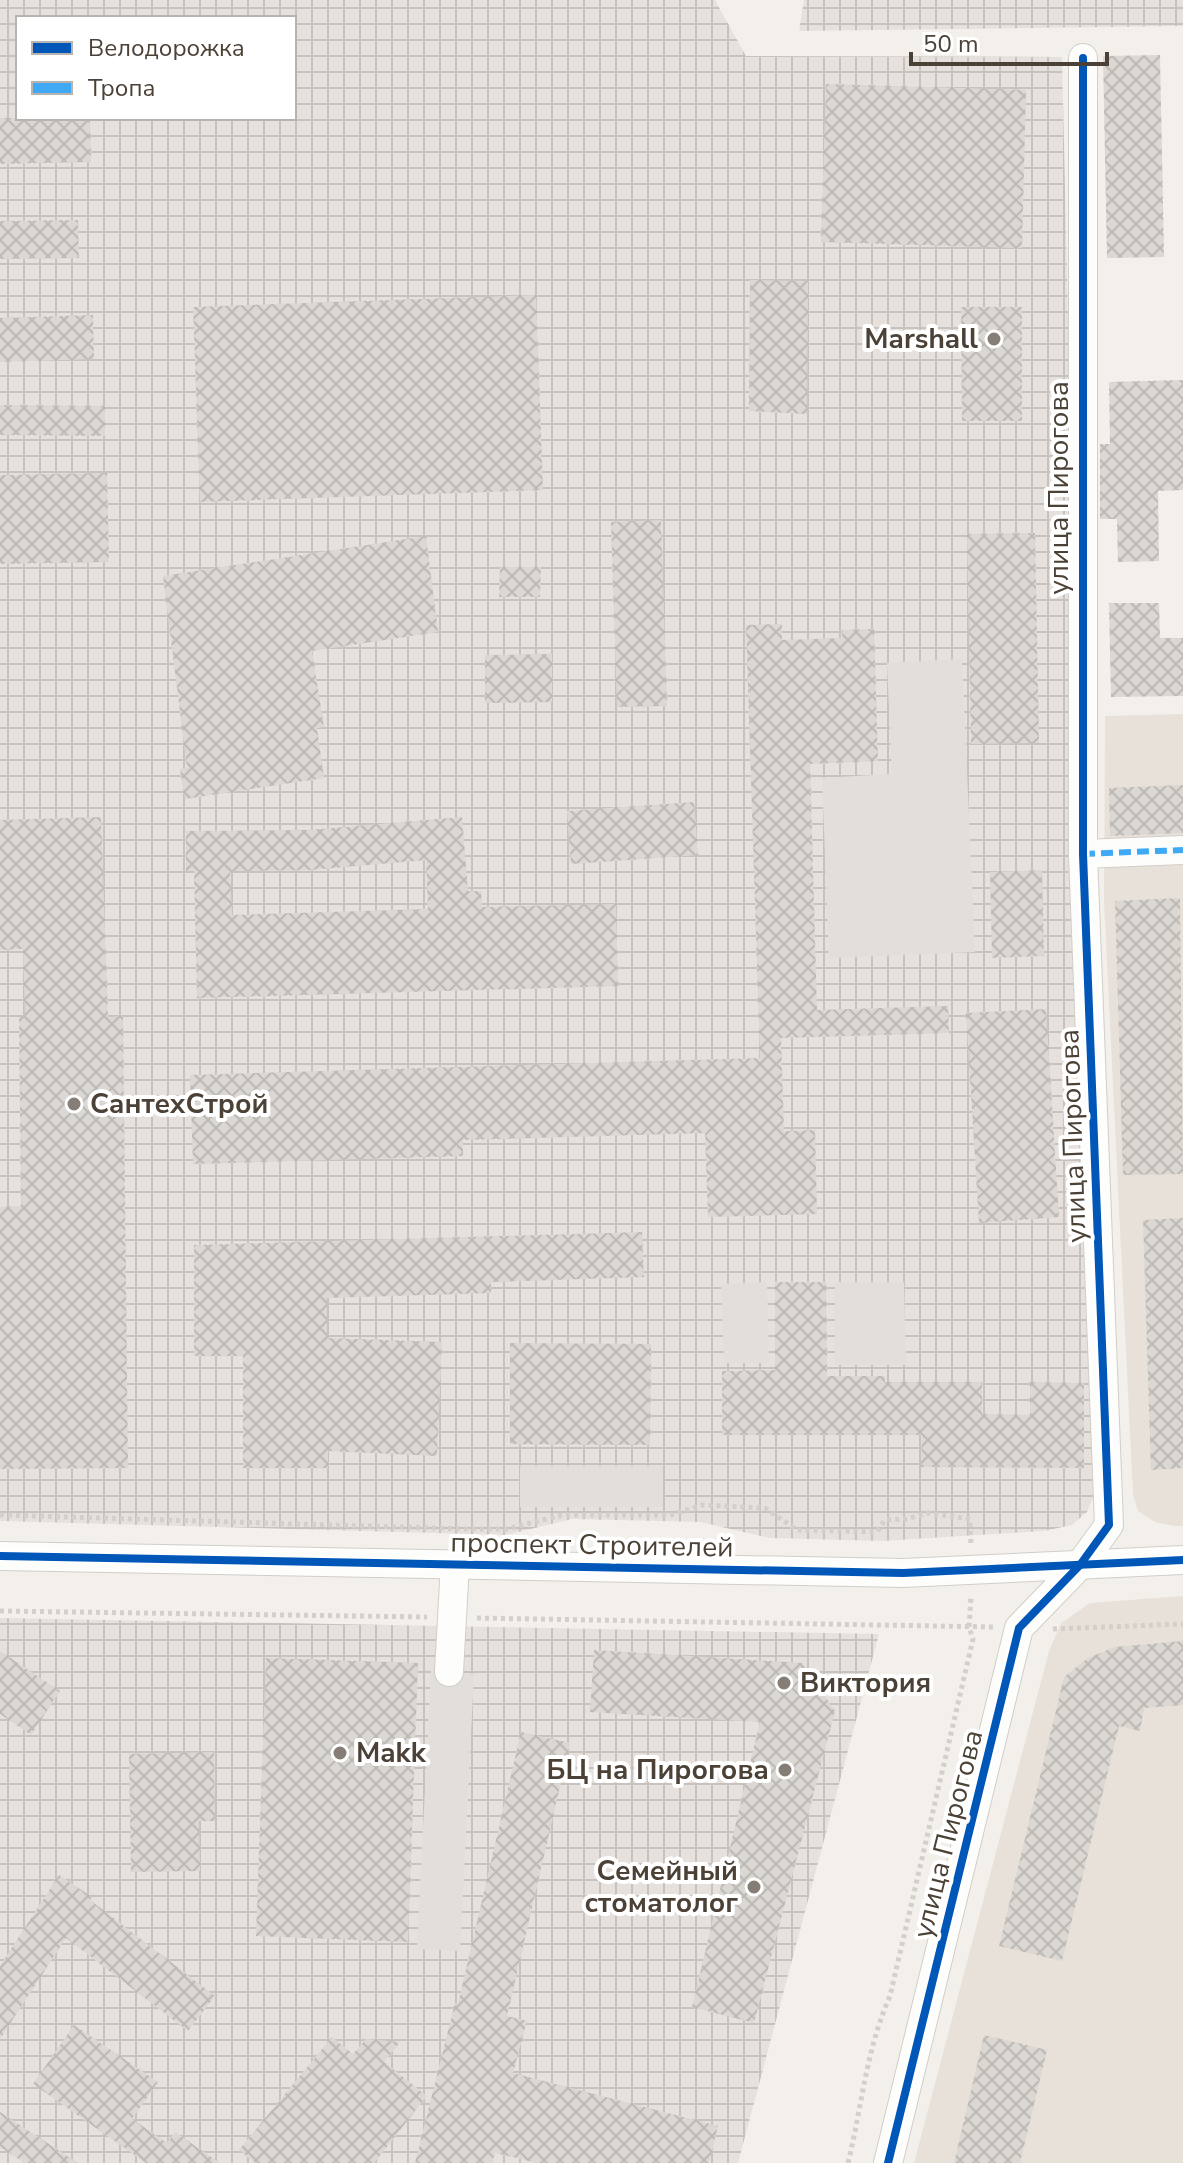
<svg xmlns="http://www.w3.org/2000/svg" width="1183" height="2163" viewBox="0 0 1183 2163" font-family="'Nunito Sans',sans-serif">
<defs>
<pattern id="industrial-grid" width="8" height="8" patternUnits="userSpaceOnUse" patternTransform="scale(2)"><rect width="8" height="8" fill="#e7e1dd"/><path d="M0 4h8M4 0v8" fill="none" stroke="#c8c2be"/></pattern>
<pattern id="building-cross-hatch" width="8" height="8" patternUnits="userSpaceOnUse" patternTransform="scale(2)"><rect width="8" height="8" fill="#dbd7d2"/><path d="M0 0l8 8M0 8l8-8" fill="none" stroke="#bdbab5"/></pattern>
</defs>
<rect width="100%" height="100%" fill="#f3f0ec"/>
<g fill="#e8e1d9">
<path d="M 1183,714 L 1183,1526 L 1174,1526 L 1155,1522 L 1138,1511 L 1133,1495 L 1104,901 L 1105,716 Z"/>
<path d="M 1183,1596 L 1183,2163 L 914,2163 L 1049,1651 L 1061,1623 L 1090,1603 Z"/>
</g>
<g fill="url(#industrial-grid)" fill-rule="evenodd">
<path d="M 0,0 L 715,0 L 746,56 L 1062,57 L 1095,1493 L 1087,1512 L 1072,1525 L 1044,1531 L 883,1541 L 770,1538 L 700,1522 L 572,1519 L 506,1535 L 0,1521 ZM 18,18 L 294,18 L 294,118 L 18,118 Z"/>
<path d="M 804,0 L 1183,0 L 1183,26 L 799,31 Z"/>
<path d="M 0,1618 L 879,1634 L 738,2163 L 0,2163 Z"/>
</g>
<g fill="#e2dfdb">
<path d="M 962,659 L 975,952 L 829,958 L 822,778 L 892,774 L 887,663 Z"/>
<path d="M 767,1282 L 769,1363 L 724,1363 L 721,1284 Z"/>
<path d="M 835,1282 L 904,1282 L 906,1365 L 835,1365 Z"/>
<rect x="520" y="1466" width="143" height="41"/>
<path d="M 431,1671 L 474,1674 L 460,1951 L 417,1949 Z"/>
</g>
<g fill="url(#building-cross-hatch)" fill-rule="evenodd">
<path d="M 1160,55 L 1164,257 L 1107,258 L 1103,56 Z"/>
<path d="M 826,84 L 1026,90 L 1022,248 L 821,242 Z"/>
<path d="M 0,118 L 90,118 L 91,162 L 0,164 Z"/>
<path d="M 78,220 L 79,258 L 0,259 L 0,221 Z"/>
<path d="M 750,280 L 808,281 L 807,414 L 749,411 Z"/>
<path d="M 536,295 L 543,490 L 200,502 L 193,307 Z"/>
<path d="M 961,307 L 1022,307 L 1022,421 L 962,421 Z"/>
<path d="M 93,315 L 94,359 L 0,362 L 0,318 Z"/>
<path d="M 1183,380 L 1183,490 L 1158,491 L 1159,561 L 1118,562 L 1117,519 L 1100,519 L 1100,444 L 1110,444 L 1109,382 Z"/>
<path d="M 0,405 L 105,406 L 105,436 L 0,435 Z"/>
<path d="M 107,473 L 109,562 L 0,564 L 0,475 Z"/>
<path d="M 661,520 L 667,706 L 617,707 L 611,522 Z"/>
<path d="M 1035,533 L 1039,743 L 971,744 L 967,534 Z"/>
<path d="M 426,536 L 438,632 L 312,651 L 324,727 L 317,728 L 324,778 L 185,799 L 180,769 L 187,768 L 163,576 Z"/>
<path d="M 500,567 L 541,567 L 540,597 L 499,597 Z"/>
<path d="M 1109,603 L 1159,603 L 1160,638 L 1183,638 L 1183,696 L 1111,697 Z"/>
<path d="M 782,624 L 782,640 L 842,638 L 842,630 L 874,629 L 878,761 L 810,764 L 817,1010 L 948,1006 L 949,1033 L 781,1038 L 784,1131 L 815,1130 L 817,1214 L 708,1217 L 705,1133 L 463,1140 L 463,1156 L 193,1164 L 190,1075 L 760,1058 L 746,625 Z"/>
<path d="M 552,654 L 552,702 L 485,703 L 485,655 Z"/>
<path d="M 1183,785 L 1183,833 L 1110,836 L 1109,788 Z"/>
<path d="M 694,802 L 698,855 L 571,864 L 567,811 Z"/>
<path d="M 101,817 L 108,1017 L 123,1016 L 128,1468 L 0,1469 L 0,1207 L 21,1206 L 19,1017 L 25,1017 L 23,949 L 0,950 L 0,820 Z"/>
<path d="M 462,817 L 468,891 L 481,891 L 482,907 L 616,904 L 618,986 L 197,998 L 194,871 L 186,871 L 186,831 L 309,830 ZM 426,860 L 428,909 L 232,915 L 230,871 L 310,870 Z"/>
<path d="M 1042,870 L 1044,956 L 992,958 L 990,872 Z"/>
<path d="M 1180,898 L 1183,1174 L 1123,1175 L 1115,901 Z"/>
<path d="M 1046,1009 L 1059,1217 L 979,1223 L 966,1013 Z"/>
<path d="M 1183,1218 L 1183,1468 L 1151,1470 L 1143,1220 Z"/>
<path d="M 642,1232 L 644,1277 L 491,1282 L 491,1293 L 327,1298 L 327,1338 L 442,1342 L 437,1456 L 328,1451 L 328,1468 L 243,1468 L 243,1356 L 194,1356 L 194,1245 Z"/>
<path d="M 775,1282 L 826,1282 L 827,1376 L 885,1376 L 885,1382 L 982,1382 L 982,1414 L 1030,1415 L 1030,1382 L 1084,1383 L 1084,1468 L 921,1467 L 922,1435 L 722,1435 L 722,1371 L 775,1370 Z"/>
<path d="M 510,1343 L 651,1344 L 650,1445 L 510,1444 Z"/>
<path d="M 1183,1641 L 1183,1705 L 1144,1708 L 1140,1731 L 1119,1726 L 1062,1961 L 999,1946 L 1064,1677 L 1088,1658 L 1115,1647 Z"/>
<path d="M 594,1650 L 802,1663 L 835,1711 L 754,2023 L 692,2007 L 760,1722 L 590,1712 Z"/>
<path d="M 0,1651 L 60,1691 L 31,1735 L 0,1714 Z"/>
<path d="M 266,1658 L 418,1663 L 408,1942 L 256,1936 Z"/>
<path d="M 521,1732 L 570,1743 L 507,2016 L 527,2021 L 513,2073 L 718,2126 L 709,2163 L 537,2163 L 495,2153 L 492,2163 L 415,2163 L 455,2003 L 458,2004 Z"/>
<path d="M 214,1752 L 215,1821 L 199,1821 L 200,1871 L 131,1872 L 129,1754 Z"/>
<path d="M 59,1875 L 92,1897 L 90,1900 L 215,1996 L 188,2031 L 66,1938 L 0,2039 L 0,1966 Z"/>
<path d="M 74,2025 L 158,2082 L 132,2119 L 167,2143 L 175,2132 L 220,2163 L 146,2163 L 33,2084 Z"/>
<path d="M 984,2035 L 1047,2050 L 1020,2163 L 954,2163 Z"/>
<path d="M 332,2037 L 353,2054 L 366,2039 L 400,2042 L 384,2062 L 427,2096 L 374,2163 L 255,2163 L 239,2150 Z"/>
<path d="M 0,2112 L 78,2163 L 25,2163 L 0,2147 Z"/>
</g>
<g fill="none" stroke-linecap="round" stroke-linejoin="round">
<g stroke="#d1cec9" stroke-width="30">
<g id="minor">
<path d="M 1083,854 L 1183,850"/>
<path d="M 0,1556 L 903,1573 L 1183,1560"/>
<path d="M 449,1672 L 455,1564"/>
<path d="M 888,2163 L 1019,1628 L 1080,1565 L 1109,1525 L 1083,854 L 1083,58"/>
</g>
</g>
<g stroke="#d3d0cb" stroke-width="5" stroke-dasharray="4 4" stroke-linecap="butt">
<path d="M 0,1515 L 466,1529 L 507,1529 L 562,1515 L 670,1515 L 703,1505 L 765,1508 L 797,1530 L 877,1532 L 885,1520 L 906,1519 L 928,1513 L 970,1519 L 971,1546"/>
<path d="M 0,1611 L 427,1617"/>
<path d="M 477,1618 L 995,1627"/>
<path d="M 1053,1629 L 1183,1624"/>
<path d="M 848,2163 C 862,2106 866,2050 890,1996 L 973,1639 L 969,1627 L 971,1596"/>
</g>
<use href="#minor" stroke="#fdfdfc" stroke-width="28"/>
<path stroke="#3fa9f5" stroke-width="6" stroke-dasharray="12 6" stroke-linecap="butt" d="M 1083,854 L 1183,850"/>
<g stroke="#fff" stroke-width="13">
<g id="cycleway">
<path d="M 0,1556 L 903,1573 L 1183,1560"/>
<path d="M 888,2163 L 1019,1628 L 1080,1565 L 1109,1525 L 1083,854 L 1083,58"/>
</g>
</g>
<use href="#cycleway" stroke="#0057b8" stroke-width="8"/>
</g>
<g fill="#867e76" stroke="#fff" stroke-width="3">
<circle cx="994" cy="339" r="8"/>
<circle cx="74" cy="1104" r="8"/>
<circle cx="784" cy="1683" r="8"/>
<circle cx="340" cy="1753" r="8"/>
<circle cx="785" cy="1770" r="8"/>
<circle cx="754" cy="1887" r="8"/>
</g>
<g text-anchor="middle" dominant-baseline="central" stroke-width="8" stroke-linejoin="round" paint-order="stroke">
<g font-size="28" font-weight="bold" fill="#4b4136" stroke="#fff" text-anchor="end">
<text x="978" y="339">Marshall</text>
<text x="90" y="1104" text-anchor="start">СантехСтрой</text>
<text x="800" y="1683" text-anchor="start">Виктория</text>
<text x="356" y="1753" text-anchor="start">Makk</text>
<text x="769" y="1770">БЦ на Пирогова</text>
<text x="738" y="1871">Семейный<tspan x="738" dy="32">стоматолог</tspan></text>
</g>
<g font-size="28" fill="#4b4136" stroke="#fff">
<text transform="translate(1059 488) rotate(-90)">улица Пирогова</text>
<text transform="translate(1073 1136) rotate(-92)">улица Пирогова</text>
<text transform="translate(592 1545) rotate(1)">проспект Строителей</text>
<text transform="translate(948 1834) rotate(-76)">улица Пирогова</text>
</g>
</g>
<rect x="16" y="16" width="280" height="104" fill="#ffffff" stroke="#b7b3af" stroke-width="2"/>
<rect x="32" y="42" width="40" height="12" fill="#0057b8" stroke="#b7b3af" stroke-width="2"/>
<text x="88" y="56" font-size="24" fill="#4b4136">Велодорожка</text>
<rect x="32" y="82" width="40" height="12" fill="#3fa9f5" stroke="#b7b3af" stroke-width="2"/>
<text x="88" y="96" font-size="24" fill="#4b4136">Тропа</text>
<path d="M911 52v12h196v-12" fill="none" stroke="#4b4136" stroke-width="4"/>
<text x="923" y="52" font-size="24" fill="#4b4136" stroke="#ffffff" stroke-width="6" paint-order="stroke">50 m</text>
</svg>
